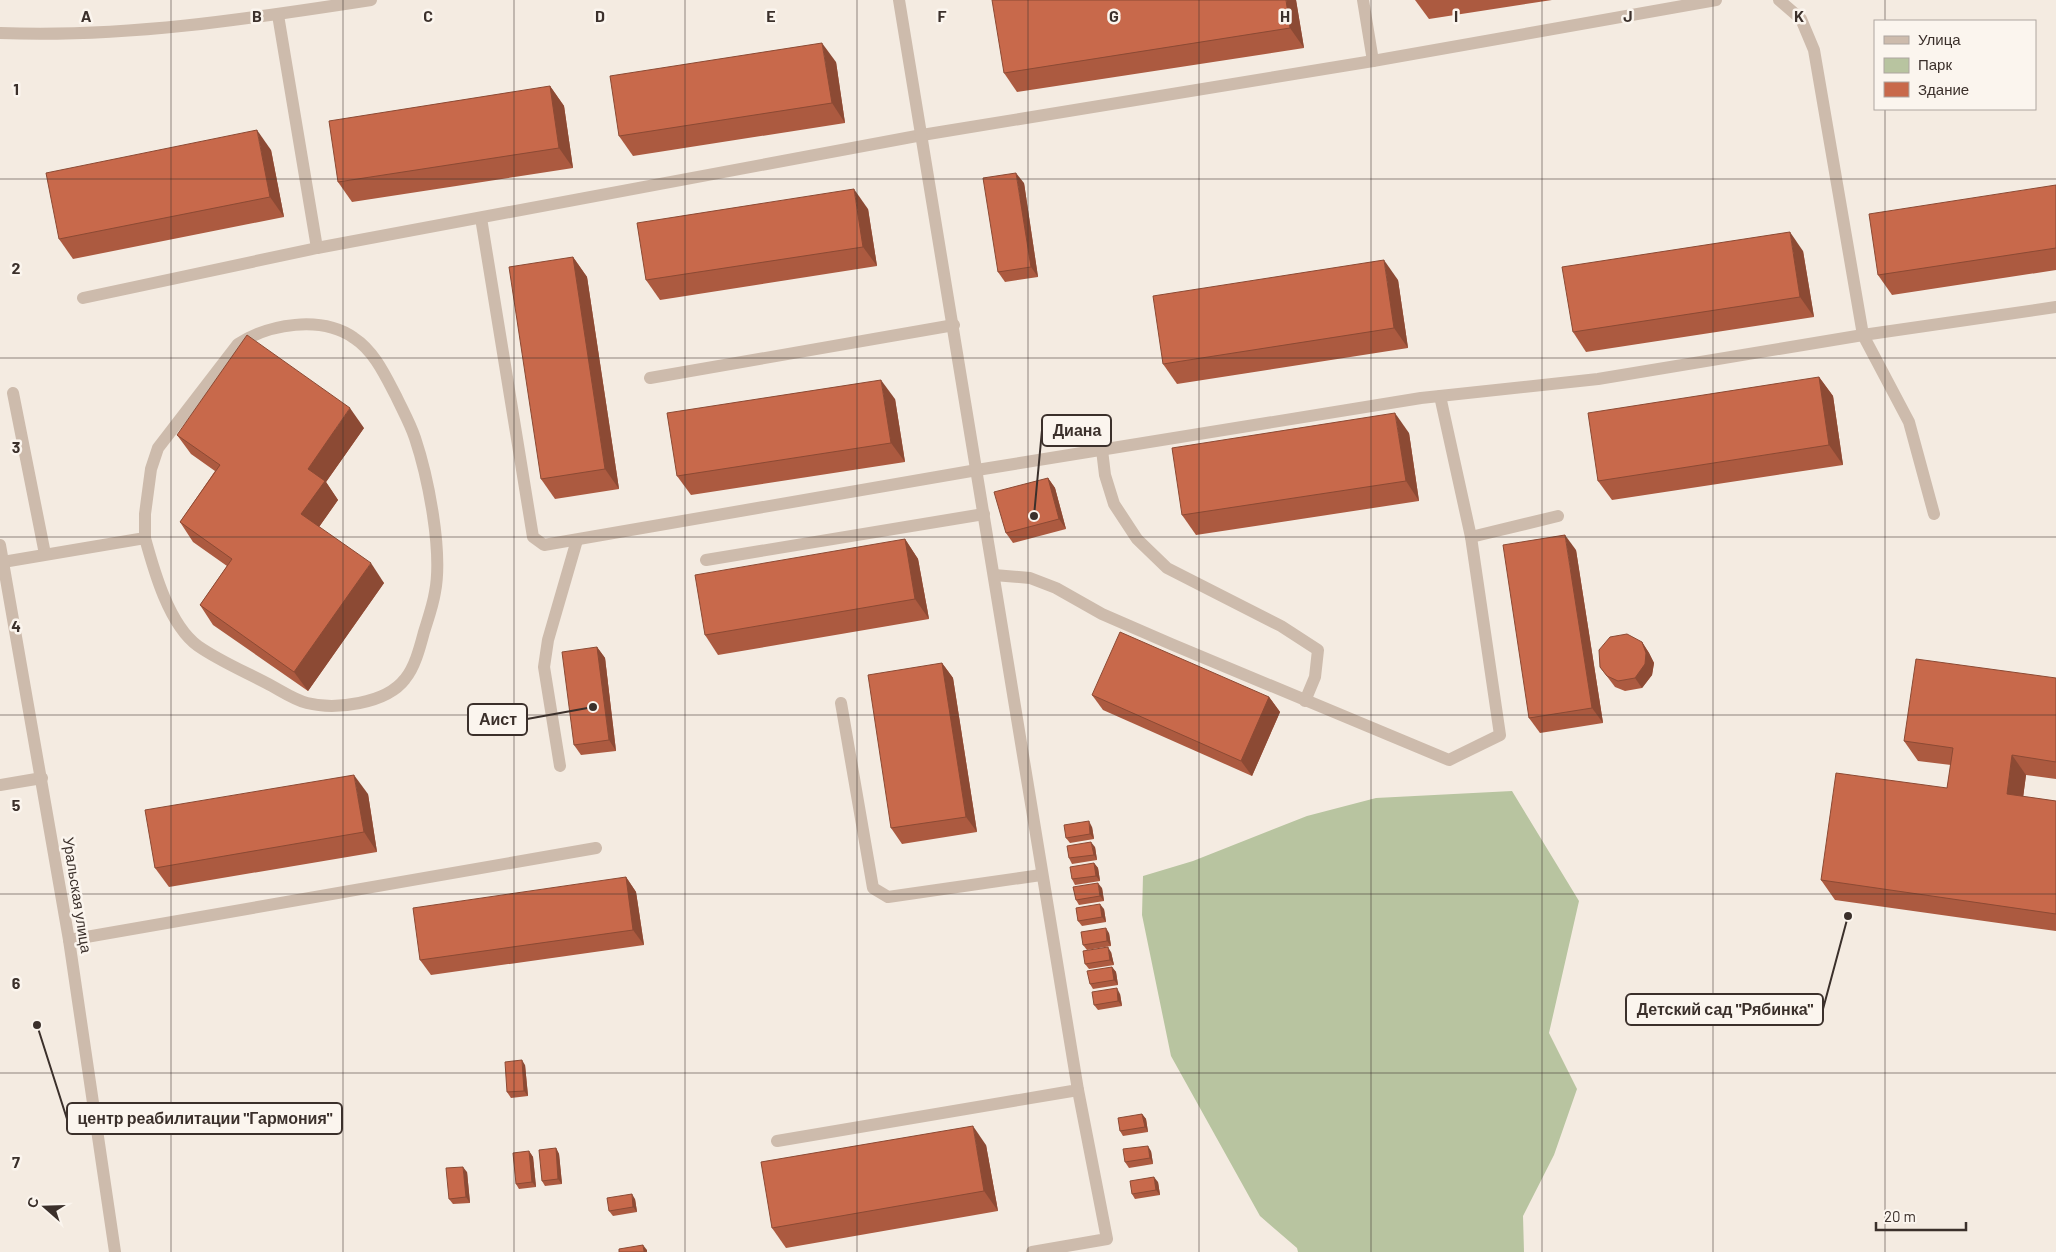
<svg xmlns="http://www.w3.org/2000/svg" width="2056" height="1252" viewBox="0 0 2056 1252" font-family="Barlow,sans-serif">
<rect width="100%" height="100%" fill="#f4ebe1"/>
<path fill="#b8c4a0" d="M 1512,791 L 1579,901 L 1549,1033 L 1577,1089 L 1554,1155 L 1523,1216 L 1524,1252 L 1298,1252 L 1297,1248 L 1260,1216 L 1171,1056 L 1142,915 L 1143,876 L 1193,861 L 1307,816 L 1376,798 Z"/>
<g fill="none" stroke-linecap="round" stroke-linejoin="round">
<g stroke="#cdbbac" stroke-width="12">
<path d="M 1363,0 L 1373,61"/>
<path d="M 1779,0 L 1801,19 L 1814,50 L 1863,335 L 1909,422 L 1934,514"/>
<path d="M 278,15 L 317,248"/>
<path d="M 481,218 L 533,537 L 544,545 L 977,470 L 1421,398 L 1598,379 L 1863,335 L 2056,307"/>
<path d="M 83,298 L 317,248 L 922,135 L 1373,61 L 1716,0"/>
<path d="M 650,378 L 954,325"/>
<path d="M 13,393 L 45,554"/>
<path d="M 1102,450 L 1105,475 L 1114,504 L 1137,539 L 1167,568 L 1281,626 L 1318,650 L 1315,677 L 1305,701"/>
<path d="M 1471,537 L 1558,516"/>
<path d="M 706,560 L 984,514"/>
<path d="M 3,562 L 145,538 C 154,571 169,625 198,646 C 221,662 248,673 272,686 C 283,692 295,700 307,703 C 335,710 386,704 405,679 C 415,667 420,647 424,632 C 428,619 433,605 435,592 C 443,551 428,477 415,438 C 410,423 402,409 396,396 C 385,375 374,351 354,338 C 321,315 269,324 238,344 L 158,448 L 151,469 L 145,514 L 145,538"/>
<path d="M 994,575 L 1030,578 L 1056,588 L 1102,614 L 1171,644 L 1449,760 L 1500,735 L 1471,537 L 1440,396"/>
<path d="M 841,703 L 873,888 L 888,897 L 1041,875"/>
<path d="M 560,766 L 544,667 L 548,640 L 577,540"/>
<path d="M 0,785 L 42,778"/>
<path d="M 69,940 L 596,848"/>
<path d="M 777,1141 L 1078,1090 C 1015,727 962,363 899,0"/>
<path d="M 1032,1252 L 1107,1239 L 1078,1090"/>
</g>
<path stroke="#cdbbac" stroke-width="12" d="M 0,545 L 69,940 L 115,1252"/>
<path stroke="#cdbbac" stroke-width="12" d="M 0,33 C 124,38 248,19 371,0"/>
</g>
<g fill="#ac5a40">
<path d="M 1296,0 L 1304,48 L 1017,92 L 1004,73 Z"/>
<path d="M 1415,0 L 1552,0 L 1429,19 Z"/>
<path d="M 836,62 L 845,123 L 633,156 L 619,136 Z"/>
<path d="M 550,86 L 564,106 L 573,168 L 352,202 L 338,182 Z"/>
<path d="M 271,150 L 284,217 L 73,259 L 59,239 Z"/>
<path d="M 1024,183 L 1038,277 L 1005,282 L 998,272 Z"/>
<path d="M 2056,185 L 2056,270 L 1892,295 L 1878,275 Z"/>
<path d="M 868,209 L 877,266 L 660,300 L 646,280 Z"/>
<path d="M 1803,251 L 1814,317 L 1586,352 L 1573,332 Z"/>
<path d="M 573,257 L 587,277 L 619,489 L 555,499 L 541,479 Z"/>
<path d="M 1398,280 L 1408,348 L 1177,384 L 1163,364 Z"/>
<path d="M 1819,377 L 1833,396 L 1843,465 L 1612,500 L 1598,481 Z"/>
<path d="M 895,399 L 905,462 L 691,495 L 677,476 Z"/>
<path d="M 364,428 L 326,482 L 338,500 L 319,527 L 384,583 L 308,691 L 213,625 L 200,605 L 227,566 L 193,542 L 180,522 L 215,471 L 191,454 L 177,435 Z"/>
<path d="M 1409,433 L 1419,501 L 1196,535 L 1182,515 Z"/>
<path d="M 1048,478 L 1055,488 L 1066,529 L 1013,543 L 1006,533 Z"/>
<path d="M 905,539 L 918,559 L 929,619 L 718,655 L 705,635 Z"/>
<path d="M 1576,550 L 1603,723 L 1540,733 L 1529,718 Z"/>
<path d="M 1642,642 L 1649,653 L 1654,663 L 1652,675 L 1642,688 L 1625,691 L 1615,687 L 1600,667 Z"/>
<path d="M 597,647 L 605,658 L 616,751 L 581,755 L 574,745 Z"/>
<path d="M 942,663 L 953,678 L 977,832 L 902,844 L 891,828 Z"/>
<path d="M 2056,678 L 2056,779 L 2026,775 L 2023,797 L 2056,801 L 2056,931 L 1835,900 L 1821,880 L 1947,788 L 1951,765 L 1918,761 L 1904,741 Z"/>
<path d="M 1092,695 L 1269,697 L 1280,712 L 1252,776 L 1103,710 Z"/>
<path d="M 368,794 L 377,852 L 169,887 L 155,868 Z"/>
<path d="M 1092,827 L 1094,839 L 1070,843 L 1066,838 Z"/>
<path d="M 1095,847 L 1097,860 L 1072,864 L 1069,858 Z"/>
<path d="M 1094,863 L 1098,868 L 1100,881 L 1075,885 L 1072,879 Z"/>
<path d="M 626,877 L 636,892 L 644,945 L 431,975 L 420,960 Z"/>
<path d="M 1102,888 L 1104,901 L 1079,905 L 1076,900 Z"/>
<path d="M 1104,909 L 1106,922 L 1082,926 L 1078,921 Z"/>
<path d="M 1109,933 L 1111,946 L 1087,950 L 1083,945 Z"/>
<path d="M 1111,952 L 1114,965 L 1089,969 L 1085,964 Z"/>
<path d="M 1112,967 L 1116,972 L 1118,985 L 1093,989 L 1090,984 Z"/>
<path d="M 1120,994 L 1122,1006 L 1098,1010 L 1094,1005 Z"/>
<path d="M 525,1065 L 528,1096 L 511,1098 L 507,1092 Z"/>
<path d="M 1142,1114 L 1146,1119 L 1148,1132 L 1123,1136 L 1120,1131 Z"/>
<path d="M 986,1145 L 998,1211 L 786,1248 L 772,1228 Z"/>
<path d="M 556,1148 L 559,1154 L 562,1184 L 545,1186 L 542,1181 Z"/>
<path d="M 529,1151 L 533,1157 L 536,1187 L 519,1189 L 516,1184 Z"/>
<path d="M 1151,1151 L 1153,1164 L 1129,1168 L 1125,1162 Z"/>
<path d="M 467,1172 L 470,1203 L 453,1204 L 449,1199 Z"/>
<path d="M 1158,1182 L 1160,1195 L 1135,1199 L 1132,1194 Z"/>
<path d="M 635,1199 L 637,1212 L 613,1216 L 609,1211 Z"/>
</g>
<g fill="#8c4a34">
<path d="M 1286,0 L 1296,0 L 1304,48 L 1290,28 Z"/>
<path d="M 822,43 L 836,62 L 845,123 L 832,103 Z"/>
<path d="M 550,86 L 564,106 L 573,168 L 559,148 Z"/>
<path d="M 257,130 L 271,150 L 284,217 L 270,197 Z"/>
<path d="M 1016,173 L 1024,183 L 1038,277 L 1031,267 Z"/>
<path d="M 854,189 L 868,209 L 877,266 L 863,247 Z"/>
<path d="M 1790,232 L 1803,251 L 1814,317 L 1800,297 Z"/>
<path d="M 573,257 L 587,277 L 619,489 L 605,469 Z"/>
<path d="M 1384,260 L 1398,280 L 1408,348 L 1394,328 Z"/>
<path d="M 1819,377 L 1833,396 L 1843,465 L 1829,445 Z"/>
<path d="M 881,380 L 895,399 L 905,462 L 891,443 Z"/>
<path d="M 350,408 L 364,428 L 326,482 L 338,500 L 314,534 L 301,514 L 308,469 Z"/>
<path d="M 1395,413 L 1409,433 L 1419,501 L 1406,481 Z"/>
<path d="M 1048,478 L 1055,488 L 1066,529 L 1059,519 Z"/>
<path d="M 1565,535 L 1576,550 L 1603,723 L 1592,708 Z"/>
<path d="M 905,539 L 918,559 L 929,619 L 915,599 Z"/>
<path d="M 371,563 L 384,583 L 308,691 L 294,672 Z"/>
<path d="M 1642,642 L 1649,653 L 1654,663 L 1652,675 L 1642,688 L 1635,678 Z"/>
<path d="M 597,647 L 605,658 L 616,751 L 609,740 Z"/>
<path d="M 942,663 L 953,678 L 977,832 L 966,817 Z"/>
<path d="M 1269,697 L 1280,712 L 1252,776 L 1241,761 Z"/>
<path d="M 2012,755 L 2026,775 L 2021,814 L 2007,794 Z"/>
<path d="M 354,775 L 368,794 L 377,852 L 364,832 Z"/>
<path d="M 1089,821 L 1092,827 L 1094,839 L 1090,834 Z"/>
<path d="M 1091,842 L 1095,847 L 1097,860 L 1094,855 Z"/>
<path d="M 1094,863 L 1098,868 L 1100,881 L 1096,876 Z"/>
<path d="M 626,877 L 636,892 L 644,945 L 633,930 Z"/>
<path d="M 1098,883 L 1102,888 L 1104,901 L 1100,896 Z"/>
<path d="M 1100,904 L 1104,909 L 1106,922 L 1102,917 Z"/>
<path d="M 1106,928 L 1109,933 L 1111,946 L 1107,941 Z"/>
<path d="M 1108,947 L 1111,952 L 1114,965 L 1110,960 Z"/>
<path d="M 1112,967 L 1116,972 L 1118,985 L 1114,980 Z"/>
<path d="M 1117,988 L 1120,994 L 1122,1006 L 1118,1001 Z"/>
<path d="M 522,1060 L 525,1065 L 528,1096 L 524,1091 Z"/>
<path d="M 1142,1114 L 1146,1119 L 1148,1132 L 1145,1127 Z"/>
<path d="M 973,1126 L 986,1145 L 998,1211 L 984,1191 Z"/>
<path d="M 1148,1146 L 1151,1151 L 1153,1164 L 1150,1158 Z"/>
<path d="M 556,1148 L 559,1154 L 562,1184 L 558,1179 Z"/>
<path d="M 529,1151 L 533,1157 L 536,1187 L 532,1182 Z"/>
<path d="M 463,1167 L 467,1172 L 470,1203 L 466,1197 Z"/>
<path d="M 1154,1177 L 1158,1182 L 1160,1195 L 1156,1190 Z"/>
<path d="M 632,1194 L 635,1199 L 637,1212 L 633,1207 Z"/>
<path d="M 643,1245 L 647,1250 L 647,1252 L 644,1252 Z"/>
</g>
<g fill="#c8694b" stroke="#8c4a34">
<path d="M 992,0 L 1286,0 L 1290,28 L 1004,73 Z"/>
<path d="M 822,43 L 832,103 L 619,136 L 610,76 Z"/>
<path d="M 550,86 L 559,148 L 338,182 L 329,121 Z"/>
<path d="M 257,130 L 270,197 L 59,239 L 46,173 Z"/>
<path d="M 1016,173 L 1031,267 L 998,272 L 983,178 Z"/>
<path d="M 2056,185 L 2056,248 L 1878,275 L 1869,214 Z"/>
<path d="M 854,189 L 863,247 L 646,280 L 637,223 Z"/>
<path d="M 1790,232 L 1800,297 L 1573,332 L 1562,267 Z"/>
<path d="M 573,257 L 605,469 L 541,479 L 509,267 Z"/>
<path d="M 1384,260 L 1394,328 L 1163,364 L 1153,296 Z"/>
<path d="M 247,335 L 350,408 L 308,469 L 325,481 L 301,514 L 371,563 L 294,672 L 200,605 L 232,559 L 180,522 L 220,465 L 177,435 Z"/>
<path d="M 1819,377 L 1829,445 L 1598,481 L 1588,413 Z"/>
<path d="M 881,380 L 891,443 L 677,476 L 667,413 Z"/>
<path d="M 1395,413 L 1406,481 L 1182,515 L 1172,448 Z"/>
<path d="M 1048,478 L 1059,519 L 1006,533 L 994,492 Z"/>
<path d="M 1565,535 L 1592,708 L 1529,718 L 1503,545 Z"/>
<path d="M 905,539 L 915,599 L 705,635 L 695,575 Z"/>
<path d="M 1120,632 L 1269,697 L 1241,761 L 1092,695 Z"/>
<path d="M 1627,634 L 1642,642 L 1646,653 L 1645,664 L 1635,678 L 1618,681 L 1607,676 L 1600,667 L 1599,650 L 1610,637 Z"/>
<path d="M 597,647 L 609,740 L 574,745 L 562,652 Z"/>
<path d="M 1916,659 L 2056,678 L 2056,762 L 2012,755 L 2007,794 L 2056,801 L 2056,914 L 1821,880 L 1836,773 L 1947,788 L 1953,748 L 1904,741 Z"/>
<path d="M 942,663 L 966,817 L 891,828 L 868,675 Z"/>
<path d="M 354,775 L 364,832 L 155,868 L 145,810 Z"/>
<path d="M 1089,821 L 1090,834 L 1066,838 L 1064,825 Z"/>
<path d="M 1091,842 L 1094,855 L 1069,858 L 1067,846 Z"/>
<path d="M 1094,863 L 1096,876 L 1072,879 L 1070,867 Z"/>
<path d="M 626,877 L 633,930 L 420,960 L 413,908 Z"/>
<path d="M 1098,883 L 1100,896 L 1076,900 L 1073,887 Z"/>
<path d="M 1100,904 L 1102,917 L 1078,921 L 1076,908 Z"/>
<path d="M 1106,928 L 1107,941 L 1083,945 L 1081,932 Z"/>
<path d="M 1108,947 L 1110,960 L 1085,964 L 1083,951 Z"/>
<path d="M 1112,967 L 1114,980 L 1090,984 L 1087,971 Z"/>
<path d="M 1117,988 L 1118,1001 L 1094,1005 L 1092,992 Z"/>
<path d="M 522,1060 L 524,1091 L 507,1092 L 505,1062 Z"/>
<path d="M 1142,1114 L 1145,1127 L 1120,1131 L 1118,1118 Z"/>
<path d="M 973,1126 L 984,1191 L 772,1228 L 761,1162 Z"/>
<path d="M 1148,1146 L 1150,1158 L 1125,1162 L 1123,1149 Z"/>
<path d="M 556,1148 L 558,1179 L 542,1181 L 539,1150 Z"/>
<path d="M 529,1151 L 532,1182 L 516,1184 L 513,1153 Z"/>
<path d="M 463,1167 L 466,1197 L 449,1199 L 446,1168 Z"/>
<path d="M 1154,1177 L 1156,1190 L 1132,1194 L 1130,1181 Z"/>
<path d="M 632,1194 L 633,1207 L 609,1211 L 607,1198 Z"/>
<path d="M 643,1245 L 644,1252 L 619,1252 L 619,1249 Z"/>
</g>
<path fill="none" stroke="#3b302b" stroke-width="1" stroke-opacity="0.55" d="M 171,0 L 171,1252M 343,0 L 343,1252M 514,0 L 514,1252M 685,0 L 685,1252M 857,0 L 857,1252M 1028,0 L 1028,1252M 1199,0 L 1199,1252M 1371,0 L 1371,1252M 1542,0 L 1542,1252M 1713,0 L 1713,1252M 1885,0 L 1885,21M 1885,109 L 1885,1252M 0,179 L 2056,179M 0,358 L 2056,358M 0,537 L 2056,537M 0,715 L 2056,715M 0,894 L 2056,894M 0,1073 L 2056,1073"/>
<g text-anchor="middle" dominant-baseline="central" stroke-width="5" stroke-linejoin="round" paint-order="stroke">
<g font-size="15" fill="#3b302b" stroke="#fbf5ee">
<text transform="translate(78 895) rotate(81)">Уральская улица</text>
</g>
</g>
<g font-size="16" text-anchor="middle" font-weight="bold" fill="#3b302b" stroke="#fbf5ee" stroke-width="5" stroke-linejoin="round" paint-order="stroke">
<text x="86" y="22">A</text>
<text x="257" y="22">B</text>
<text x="428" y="22">C</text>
<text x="600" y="22">D</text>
<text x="771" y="22">E</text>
<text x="942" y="22">F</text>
<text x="1114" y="22">G</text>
<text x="1285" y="22">H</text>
<text x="1456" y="22">I</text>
<text x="1628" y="22">J</text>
<text x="1799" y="22">K</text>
<text x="16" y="95">1</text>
<text x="16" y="274">2</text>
<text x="16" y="453">3</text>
<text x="16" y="632">4</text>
<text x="16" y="811">5</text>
<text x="16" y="989">6</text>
<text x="16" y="1168">7</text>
</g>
<path fill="none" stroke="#3b302b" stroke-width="2" d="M1034 516L1042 430M593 707L527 719M1848 916L1823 1009M37 1025L67 1119"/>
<g fill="#3b302b" stroke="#fbf5ee" stroke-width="2">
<circle cx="1034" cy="516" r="5"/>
<circle cx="593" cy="707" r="5"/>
<circle cx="1848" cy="916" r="5"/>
<circle cx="37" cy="1025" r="5"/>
</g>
<g fill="#fbf5ee" stroke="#3b302b" stroke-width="2">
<rect x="1042" y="415" width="69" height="31" rx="5"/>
<rect x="468" y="704" width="59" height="31" rx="5"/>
<rect x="1626" y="994" width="197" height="31" rx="5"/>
<rect x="67" y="1103" width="275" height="31" rx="5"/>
</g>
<g font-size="16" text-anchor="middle" font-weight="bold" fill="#3b302b">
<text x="1077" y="436">Диана</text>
<text x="498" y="725">Аист</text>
<text x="1725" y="1015">Детский сад "Рябинка"</text>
<text x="205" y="1124">центр реабилитации "Гармония"</text>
</g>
<rect x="1874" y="20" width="162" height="90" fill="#fbf5ee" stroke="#aea6a0"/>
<rect x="1884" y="36" width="25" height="8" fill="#cdbbac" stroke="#aea6a0"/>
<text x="1918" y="45" font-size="15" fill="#3b302b">Улица</text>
<rect x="1884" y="58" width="25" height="15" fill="#b8c4a0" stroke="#aea6a0"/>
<text x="1918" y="70" font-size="15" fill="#3b302b">Парк</text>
<rect x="1884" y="82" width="25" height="15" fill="#c8694b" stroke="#aea6a0"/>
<text x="1918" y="95" font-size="15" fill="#3b302b">Здание</text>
<g transform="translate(45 1207) rotate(290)" stroke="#fbf5ee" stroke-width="4" paint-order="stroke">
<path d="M0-4L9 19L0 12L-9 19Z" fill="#3b302b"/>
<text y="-8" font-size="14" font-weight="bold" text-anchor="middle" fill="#3b302b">С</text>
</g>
<path d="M1876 1222v8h90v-8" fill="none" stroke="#3b302b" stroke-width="2.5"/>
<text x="1884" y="1222" font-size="15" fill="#3b302b" stroke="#fbf5ee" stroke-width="4" paint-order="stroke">20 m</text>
</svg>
